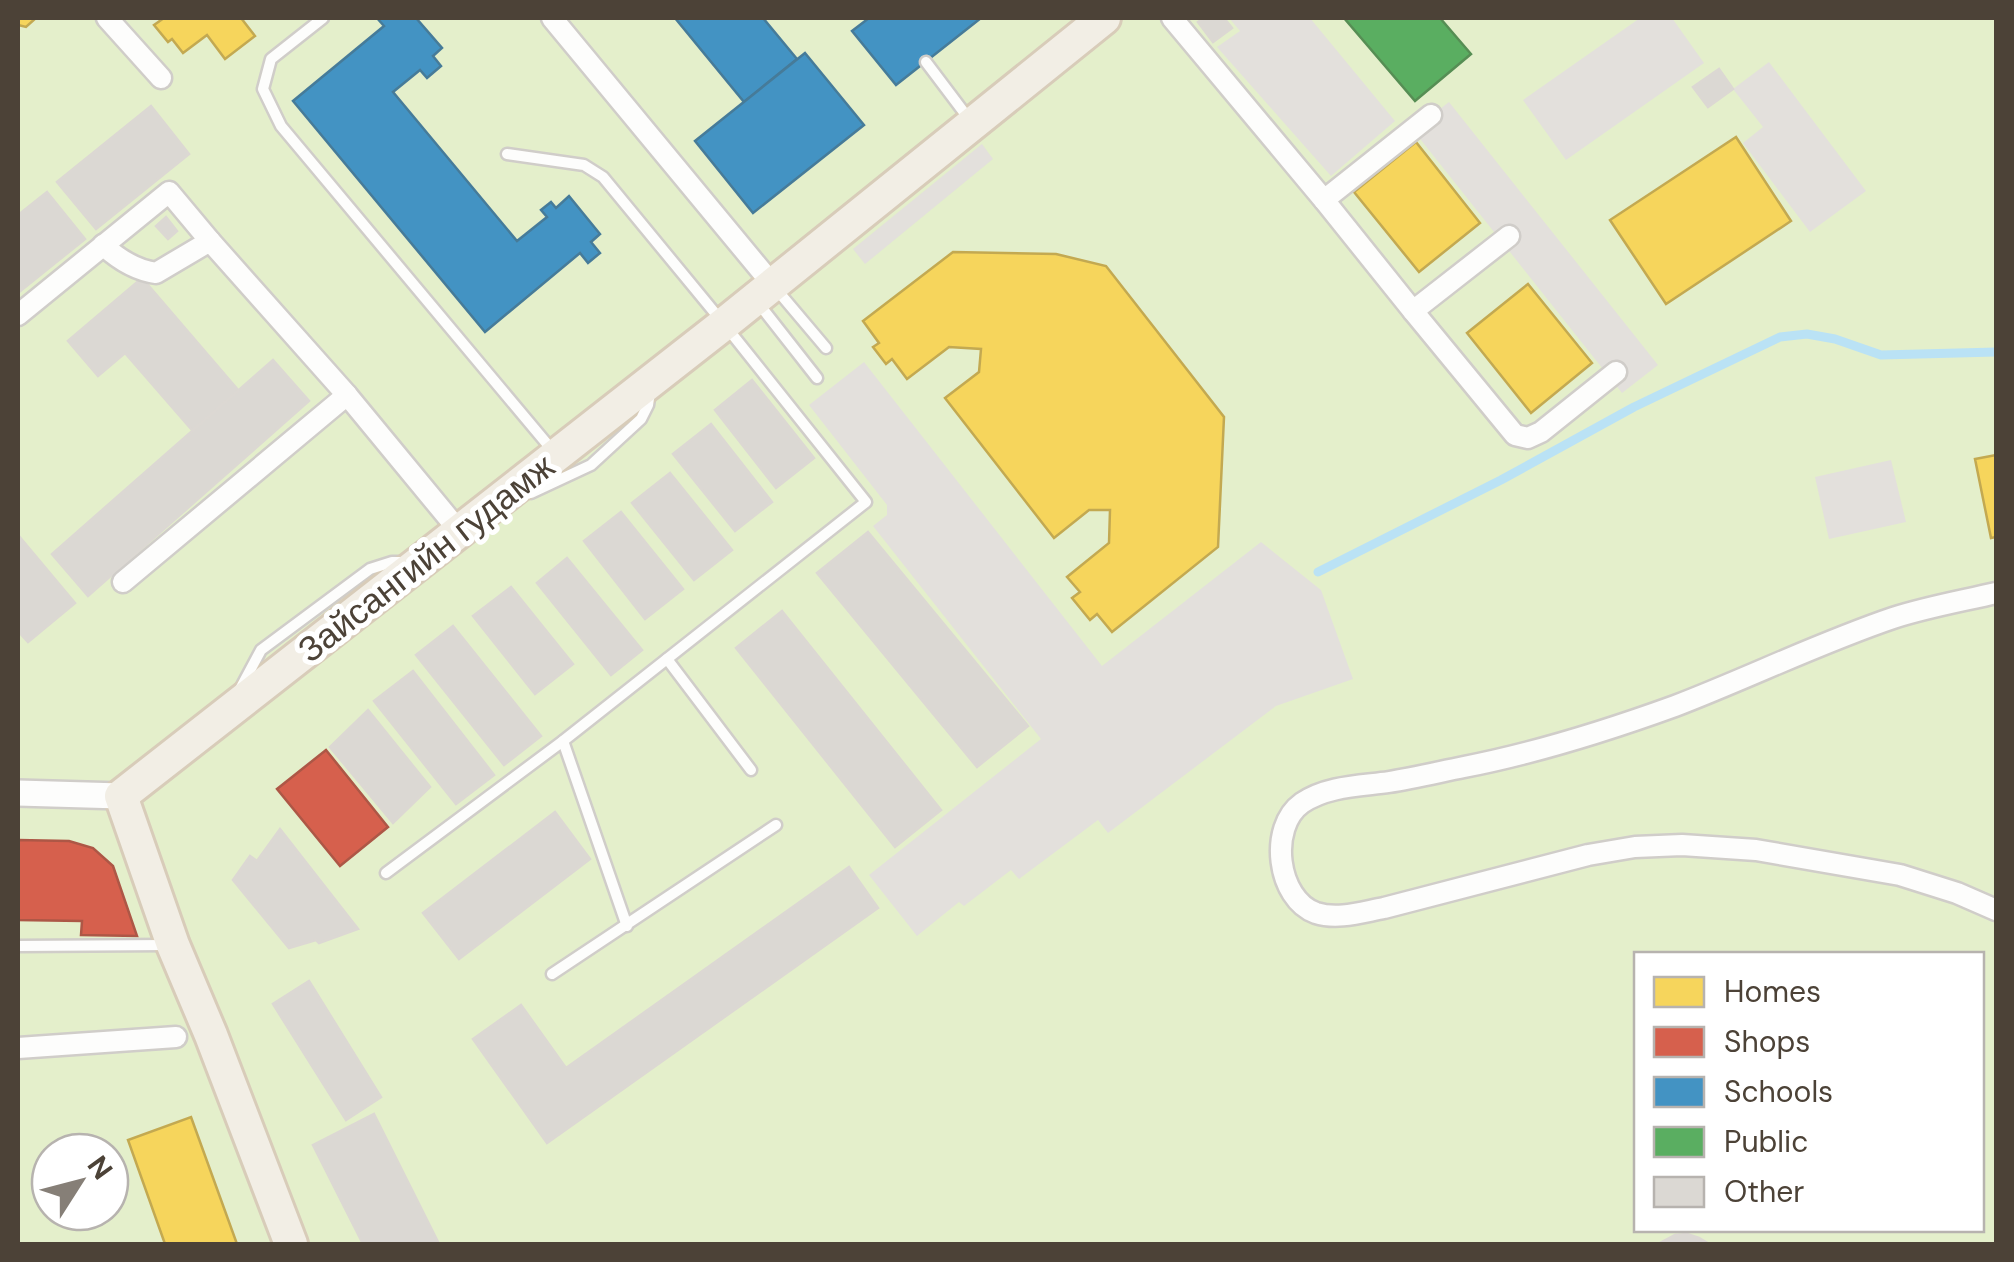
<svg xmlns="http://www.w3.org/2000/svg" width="2014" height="1262" viewBox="0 0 2014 1262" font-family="'DM Sans',sans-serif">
<rect width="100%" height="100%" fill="#f3f1ed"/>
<path fill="#e4efcb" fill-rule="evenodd" d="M 18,18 L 1996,18 L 1996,1244 L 18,1244 ZM 1636,954 L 1982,954 L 1982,1230 L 1636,1230 ZM 50,1152 L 110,1152 L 110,1212 L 50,1212 Z"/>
<g fill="#e3e0dc">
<path d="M 1229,18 L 1310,18 L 1395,121 L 1331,176 L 1217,47 L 1240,31 Z"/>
<path d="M 1640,18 L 1672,18 L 1704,63 L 1566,160 L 1523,100 Z"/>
<path d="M 1769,62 L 1866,191 L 1810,232 L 1743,143 L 1763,127 L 1733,89 Z"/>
<path d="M 1449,102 L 1658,365 L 1622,393 L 1413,130 Z"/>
<path d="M 982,144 L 993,159 L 865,264 L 853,249 Z"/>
<path d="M 864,362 L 1102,666 L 1261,542 L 1321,590 L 1353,679 L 1276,706 L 1108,833 L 1098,820 L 1019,879 L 1011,870 L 964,906 L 959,902 L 917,936 L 869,875 L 1041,739 L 873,526 L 887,515 L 887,505 L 809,405 Z"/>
<path d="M 1891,460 L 1906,522 L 1829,539 L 1815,477 Z"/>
</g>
<g fill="#f6d55c" stroke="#c3a951" stroke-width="2.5">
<path d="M 18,18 L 36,18 L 26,27 L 18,25 Z"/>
<path d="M 164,18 L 241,18 L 255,36 L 225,59 L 207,35 L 183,53 L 172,39 L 168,42 L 154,25 Z"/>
<path d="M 1736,137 L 1791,221 L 1666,304 L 1610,220 Z"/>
<path d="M 1416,142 L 1480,223 L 1419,272 L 1354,192 Z"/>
<path d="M 953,252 L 1056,254 L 1106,266 L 1224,417 L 1218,547 L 1112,632 L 1097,614 L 1090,620 L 1072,598 L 1080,592 L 1067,577 L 1109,543 L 1110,510 L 1089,510 L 1054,538 L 945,398 L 979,372 L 981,349 L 949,347 L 907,379 L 892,359 L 886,364 L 873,347 L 879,343 L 863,321 Z"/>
<path d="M 1528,284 L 1592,363 L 1531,413 L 1467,333 Z"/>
<path d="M 1996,455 L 1996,537 L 1991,538 L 1975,459 Z"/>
<path d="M 191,1117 L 237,1244 L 165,1244 L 128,1140 Z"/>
</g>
<g fill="#d6604d" stroke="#ad5746" stroke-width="2.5">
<path d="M 326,750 L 388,827 L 340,866 L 277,789 Z"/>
<path d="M 18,840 L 69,841 L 93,848 L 113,866 L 137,936 L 81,935 L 82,921 L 18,920 Z"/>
</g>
<g fill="#4393c3" stroke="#467b99" stroke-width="2.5">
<path d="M 377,18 L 416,18 L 442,48 L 433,56 L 441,66 L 427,78 L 420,70 L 393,92 L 517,241 L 547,217 L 541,210 L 551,202 L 556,208 L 569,196 L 600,234 L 591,242 L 600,253 L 588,263 L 580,253 L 485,332 L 293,101 L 384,26 Z"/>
<path d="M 675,18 L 763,18 L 797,59 L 744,102 Z"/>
<path d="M 869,18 L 981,18 L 896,85 L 852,31 Z"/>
<path d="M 805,53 L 864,125 L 753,213 L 695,141 Z"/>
</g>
<path fill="#5aae61" stroke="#568e54" stroke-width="2.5" d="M 1344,18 L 1440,18 L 1471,54 L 1415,101 Z"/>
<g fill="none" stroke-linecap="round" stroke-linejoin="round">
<path stroke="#bae2f5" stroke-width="9" d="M 1318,572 L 1501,480 L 1634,407 L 1780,337 L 1807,334 L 1835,339 L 1881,355 L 1996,352"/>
</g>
<g fill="#dbd8d3" stroke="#dcd8d3" stroke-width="2.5">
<path d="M 1204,18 L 1224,18 L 1232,28 L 1213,42 L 1198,22 Z"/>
<path d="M 1719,69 L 1733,89 L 1708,107 L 1693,87 Z"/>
<path d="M 151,106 L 189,154 L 96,229 L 57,182 Z"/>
<path d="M 47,192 L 85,239 L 18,293 L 18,215 Z"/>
<path d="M 166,217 L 177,231 L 168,239 L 156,226 Z"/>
<path d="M 142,278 L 239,391 L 192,430 L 125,353 L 98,376 L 68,341 Z"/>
<path d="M 273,360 L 309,401 L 88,596 L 52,554 Z"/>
<path d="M 752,380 L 814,458 L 776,488 L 715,410 Z"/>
<path d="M 711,424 L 772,502 L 735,531 L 673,454 Z"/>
<path d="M 670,473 L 732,550 L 694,580 L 632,503 Z"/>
<path d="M 621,512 L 683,589 L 645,619 L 584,541 Z"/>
<path d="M 868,532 L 1028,726 L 977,767 L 817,573 Z"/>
<path d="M 18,535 L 75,603 L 28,642 L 18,631 Z"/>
<path d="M 567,558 L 642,650 L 611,675 L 537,583 Z"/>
<path d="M 511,587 L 573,664 L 535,694 L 473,616 Z"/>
<path d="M 782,611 L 941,810 L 895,847 L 736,648 Z"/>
<path d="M 453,626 L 541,736 L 504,765 L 416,655 Z"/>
<path d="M 413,671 L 494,775 L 456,804 L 374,701 Z"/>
<path d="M 368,710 L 430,787 L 393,823 L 330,747 Z"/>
<path d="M 555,812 L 590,859 L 459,959 L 423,913 Z"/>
<path d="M 280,829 L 358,929 L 319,943 L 316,940 L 289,948 L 233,880 L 250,856 L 257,861 Z"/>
<path d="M 849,867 L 878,908 L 547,1143 L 473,1039 L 521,1005 L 566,1068 Z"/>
<path d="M 309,981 L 381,1097 L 346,1120 L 273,1004 Z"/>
<path d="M 374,1114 L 439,1244 L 363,1244 L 313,1145 Z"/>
<path d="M 1687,1234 L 1699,1238 L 1709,1244 L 1658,1244 L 1675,1235 Z"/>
</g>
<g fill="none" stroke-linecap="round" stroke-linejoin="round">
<g stroke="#d0cdc9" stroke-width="15">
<g id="service">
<path d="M 323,18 L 271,59 L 263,89 L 281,126 L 553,451"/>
<path d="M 926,62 L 969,119"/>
<path d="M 777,290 L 826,348"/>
<path d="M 759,304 L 817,378"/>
<path d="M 531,493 L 591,465 L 641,419 L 648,405 L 650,392"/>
<path d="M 667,659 L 751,770"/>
<path d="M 239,691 L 261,650 L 370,569 L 392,562 L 405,562"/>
<path d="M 563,741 L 627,926"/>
<path d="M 386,873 L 563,741 L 866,502 L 724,324 L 603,177 L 584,165 L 507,154"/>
<path d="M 18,946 L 167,945"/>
<path d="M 552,974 L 776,825"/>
</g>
</g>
<g stroke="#d0cdc9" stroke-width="25">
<g id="minor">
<path d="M 107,18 L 161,78"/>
<path d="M 552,18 L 773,285"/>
<path d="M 1172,18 L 1324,200 L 1431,115"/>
<path d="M 1324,200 L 1413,311 L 1509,236"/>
<path d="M 103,245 C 118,259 135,270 156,273 L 210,241 L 347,395"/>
<path d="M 1413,311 L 1515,435 L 1528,438 L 1541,432 L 1616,372"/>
<path d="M 18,315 L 169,192 L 210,241"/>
<path d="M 123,582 L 347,395 L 460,532"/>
<path d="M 1996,593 C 1962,601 1927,607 1893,618 C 1819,643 1748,678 1675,706 C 1606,731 1536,753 1464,767 C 1439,772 1414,778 1389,782 C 1360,786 1327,786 1302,803 C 1268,827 1277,899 1316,913 C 1338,920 1362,912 1384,908 L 1588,855 L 1635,847 L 1682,845 L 1756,850 L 1900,875 L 1957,893 L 1996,910"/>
<path d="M 18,1048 L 176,1037"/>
</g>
</g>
<g stroke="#d0cdc9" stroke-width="30">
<path id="tertiary" d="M 18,793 L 121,796"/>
</g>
<g stroke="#d8ccb9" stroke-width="38">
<path id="primary" d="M 291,1244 L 211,1035 L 173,945 L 121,796 L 724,324 L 1104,18"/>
</g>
<use href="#service" stroke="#fdfdfc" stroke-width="10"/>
<use href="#minor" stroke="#fdfdfc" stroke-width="20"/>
<use href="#tertiary" stroke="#fdfdfc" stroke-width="25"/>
<use href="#primary" stroke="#f2eee5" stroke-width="32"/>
</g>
<g text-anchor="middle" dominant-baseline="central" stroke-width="10" stroke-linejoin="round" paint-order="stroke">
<g font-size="35" fill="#4c4237" stroke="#fff">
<text transform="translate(426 558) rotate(-38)">Зайсангийн гудамж</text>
</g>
</g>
<rect width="2014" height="1262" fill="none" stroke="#4c4237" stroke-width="40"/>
<rect x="1634" y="952" width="350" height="280" fill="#ffffff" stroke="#b7b3af" stroke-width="2.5"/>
<rect x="1654" y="977" width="50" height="30" fill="#f6d55c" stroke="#b7b3af" stroke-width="2.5"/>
<text x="1724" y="1002" font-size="30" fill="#4c4237">Homes</text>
<rect x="1654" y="1027" width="50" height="30" fill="#d6604d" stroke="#b7b3af" stroke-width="2.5"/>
<text x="1724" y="1052" font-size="30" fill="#4c4237">Shops</text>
<rect x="1654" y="1077" width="50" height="30" fill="#4393c3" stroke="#b7b3af" stroke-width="2.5"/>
<text x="1724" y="1102" font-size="30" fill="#4c4237">Schools</text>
<rect x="1654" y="1127" width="50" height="30" fill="#5aae61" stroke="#b7b3af" stroke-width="2.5"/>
<text x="1724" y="1152" font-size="30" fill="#4c4237">Public</text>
<rect x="1654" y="1177" width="50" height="30" fill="#dbd8d3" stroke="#b7b3af" stroke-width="2.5"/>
<text x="1724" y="1202" font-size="30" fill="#4c4237">Other</text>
<g transform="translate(80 1182) rotate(54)"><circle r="48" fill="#ffffff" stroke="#b7b3af" stroke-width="2.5"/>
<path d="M0-8L18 38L0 25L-18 38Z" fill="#867f77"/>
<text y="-15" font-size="28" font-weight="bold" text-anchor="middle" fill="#4c4237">N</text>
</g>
</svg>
